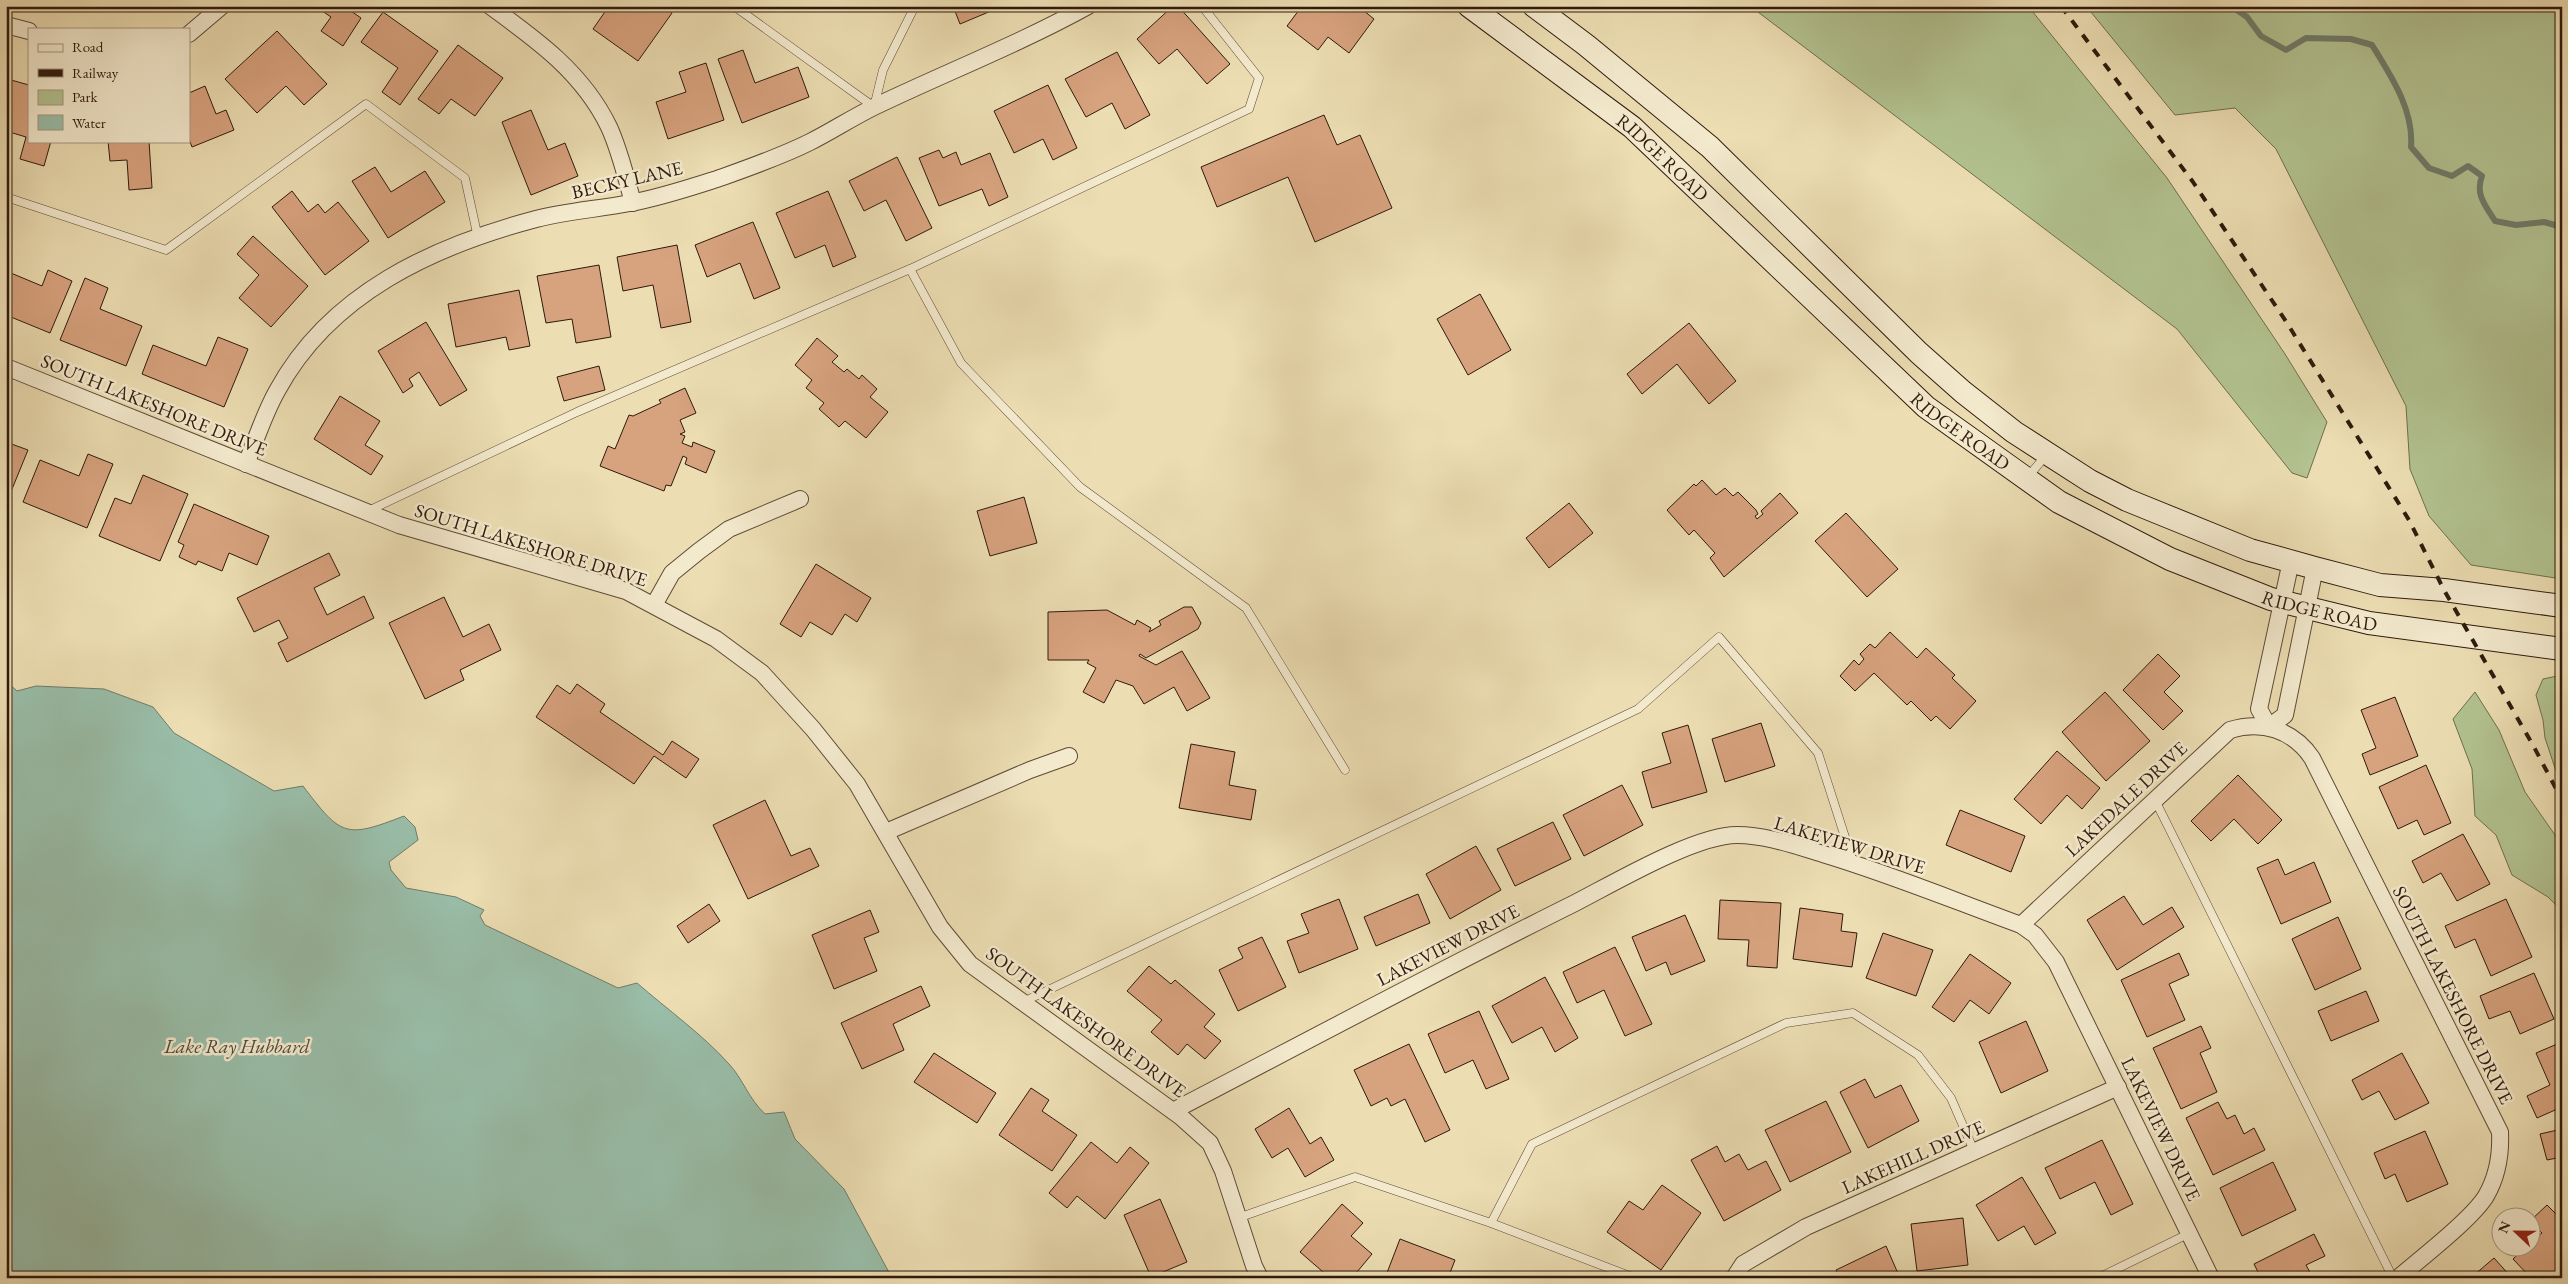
<svg xmlns="http://www.w3.org/2000/svg" width="2568" height="1284" viewBox="0 0 2568 1284" font-family="'EB Garamond',serif">
<rect width="100%" height="100%" fill="#ecddb2"/>
<filter id="stains"><feTurbulence type="fractalNoise" baseFrequency=".004" numOctaves="4"/><feColorMatrix values="0 0 0 0 .2 0 0 0 0 .09 0 0 0 0 .02 0 0 0 .5 -.17"/></filter>
<radialGradient id="worn" r=".72"><stop offset=".6" stop-color="#630" stop-opacity="0"/><stop offset="1" stop-color="#630" stop-opacity=".3"/></radialGradient>
<g fill="#b2c290" stroke="#706e4e">
<path d="M 1750,6 L 2028,6 L 2167,178 L 2285,354 L 2327,422 L 2307,478 L 2292,473 L 2177,329 Z"/>
<path d="M 2086,6 L 2562,6 L 2562,579 L 2471,565 L 2429,516 L 2410,469 L 2406,406 L 2276,149 L 2235,108 L 2175,115 Z"/>
<path d="M 2562,675 L 2562,789 L 2545,738 L 2543,720 L 2536,695 L 2543,679 Z"/>
<path d="M 2475,692 L 2499,730 L 2525,792 L 2562,845 L 2562,911 L 2548,897 L 2512,875 L 2496,835 L 2475,816 L 2472,769 L 2453,719 Z"/>
</g>
<path fill="#99bda8" stroke="#6f7c6a" d="M 6,681 L 17,691 L 36,686 L 104,689 L 153,707 L 174,733 L 274,791 L 303,786 C 341,836 345,839 404,816 L 415,827 L 418,840 L 389,862 L 391,870 L 406,888 L 456,897 L 484,910 L 480,916 L 485,925 L 618,988 L 637,983 C 668,1010 702,1034 729,1064 C 743,1079 748,1098 765,1114 L 784,1112 L 795,1139 L 844,1189 L 892,1278 L 6,1278 Z"/>
<g fill="none" stroke-linecap="round" stroke-linejoin="round">
<path stroke="#6f7c6a" stroke-width="6" d="M 2231,6 L 2247,17 L 2261,36 L 2286,50 L 2306,38 L 2351,39 L 2372,45 C 2391,76 2414,110 2411,147 L 2429,168 L 2452,176 L 2468,166 L 2482,176 C 2475,194 2485,205 2495,221 L 2516,225 L 2544,222 L 2562,227"/>
</g>
<g fill="#d7a27e" stroke="#2f1a0d">
<path d="M 315,6 L 355,6 L 351,11 L 361,18 L 343,46 L 321,31 L 331,17 Z"/>
<path d="M 609,6 L 643,6 L 647,10 L 650,6 L 662,6 L 672,13 L 638,61 L 593,29 Z"/>
<path d="M 953,6 L 1003,6 L 960,24 Z"/>
<path d="M 1173,6 L 1178,6 L 1230,64 L 1207,84 L 1177,49 L 1159,64 L 1137,39 Z"/>
<path d="M 1302,6 L 1358,6 L 1374,19 L 1349,53 L 1328,37 L 1318,50 L 1287,26 Z"/>
<path d="M 383,12 L 438,51 L 400,105 L 382,92 L 398,68 L 361,42 Z"/>
<path d="M 277,31 L 327,84 L 304,105 L 286,86 L 257,113 L 225,79 Z"/>
<path d="M 458,45 L 503,78 L 475,116 L 451,99 L 439,114 L 418,99 Z"/>
<path d="M 743,50 L 755,83 L 798,67 L 809,97 L 742,123 L 718,59 Z"/>
<path d="M 1117,52 L 1150,115 L 1125,129 L 1112,103 L 1086,117 L 1065,79 Z"/>
<path d="M 706,63 L 724,120 L 668,139 L 656,102 L 686,92 L 679,72 Z"/>
<path d="M 11,80 L 29,85 L 29,141 L 51,141 L 44,166 L 20,159 L 26,137 L 6,131 L 6,96 Z"/>
<path d="M 1048,85 L 1077,148 L 1053,160 L 1043,139 L 1014,153 L 994,111 Z"/>
<path d="M 205,86 L 216,114 L 226,110 L 234,130 L 192,147 L 189,139 L 189,93 Z"/>
<path d="M 531,110 L 548,150 L 565,143 L 578,176 L 531,195 L 502,122 Z"/>
<path d="M 1324,115 L 1337,145 L 1360,135 L 1392,208 L 1315,242 L 1288,177 L 1217,207 L 1201,167 Z"/>
<path d="M 108,141 L 149,141 L 152,188 L 129,190 L 127,160 L 110,161 Z"/>
<path d="M 939,150 L 943,158 L 956,152 L 961,165 L 990,153 L 1008,197 L 989,206 L 982,189 L 939,206 L 919,158 Z"/>
<path d="M 897,157 L 932,228 L 906,241 L 886,200 L 864,211 L 849,181 Z"/>
<path d="M 375,167 L 391,192 L 425,171 L 445,202 L 388,238 L 352,181 Z"/>
<path d="M 292,191 L 308,212 L 318,204 L 325,213 L 338,202 L 369,241 L 325,275 L 272,207 Z"/>
<path d="M 828,191 L 856,257 L 833,267 L 825,245 L 795,258 L 776,213 Z"/>
<path d="M 753,222 L 780,288 L 754,299 L 740,263 L 707,277 L 695,245 Z"/>
<path d="M 253,236 L 308,286 L 271,327 L 239,298 L 259,275 L 237,254 Z"/>
<path d="M 677,245 L 691,322 L 661,328 L 653,285 L 623,291 L 617,257 Z"/>
<path d="M 599,265 L 611,337 L 576,343 L 572,319 L 546,323 L 537,276 Z"/>
<path d="M 48,270 L 72,281 L 50,333 L 6,315 L 6,271 L 42,286 Z"/>
<path d="M 85,278 L 108,288 L 100,309 L 142,326 L 126,366 L 60,340 Z"/>
<path d="M 519,290 L 530,346 L 509,350 L 506,337 L 456,347 L 448,304 Z"/>
<path d="M 1480,294 L 1511,350 L 1468,375 L 1437,319 Z"/>
<path d="M 426,322 L 467,390 L 440,406 L 419,372 L 409,379 L 413,386 L 403,393 L 378,351 Z"/>
<path d="M 1689,323 L 1736,381 L 1709,404 L 1677,364 L 1642,394 L 1627,374 Z"/>
<path d="M 218,337 L 248,349 L 224,407 L 142,374 L 153,345 L 206,366 Z"/>
<path d="M 817,338 L 838,356 L 832,362 L 844,372 L 847,369 L 859,379 L 862,375 L 877,389 L 870,397 L 888,412 L 866,438 L 845,421 L 839,427 L 819,409 L 824,403 L 806,388 L 812,380 L 795,365 Z"/>
<path d="M 599,366 L 605,390 L 564,401 L 557,377 Z"/>
<path d="M 685,388 L 696,413 L 680,420 L 685,432 L 680,434 L 685,436 L 682,443 L 692,447 L 693,442 L 715,451 L 706,473 L 685,464 L 687,458 L 683,456 L 671,486 L 666,485 L 664,491 L 600,466 L 608,446 L 615,449 L 629,415 L 633,416 L 661,403 L 659,400 Z"/>
<path d="M 340,396 L 380,421 L 365,445 L 383,456 L 371,475 L 314,439 Z"/>
<path d="M 6,442 L 28,450 L 10,494 L 6,492 Z"/>
<path d="M 88,454 L 113,464 L 87,528 L 23,502 L 40,460 L 79,476 Z"/>
<path d="M 143,475 L 188,494 L 160,561 L 99,536 L 115,498 L 131,504 Z"/>
<path d="M 1702,480 L 1716,495 L 1725,488 L 1733,496 L 1738,492 L 1756,510 L 1758,514 L 1755,516 L 1757,519 L 1763,514 L 1761,511 L 1780,493 L 1798,513 L 1724,577 L 1710,558 L 1715,553 L 1694,530 L 1689,535 L 1667,510 L 1694,484 L 1696,486 Z"/>
<path d="M 1024,497 L 1037,543 L 990,556 L 977,511 Z"/>
<path d="M 1569,503 L 1593,533 L 1549,568 L 1526,538 Z"/>
<path d="M 194,504 L 269,536 L 257,565 L 229,553 L 222,571 L 198,561 L 196,565 L 179,557 L 184,545 L 178,542 Z"/>
<path d="M 1846,513 L 1898,569 L 1867,597 L 1815,541 Z"/>
<path d="M 329,553 L 340,575 L 314,588 L 327,615 L 364,596 L 374,618 L 287,662 L 278,643 L 288,638 L 279,620 L 254,632 L 237,598 Z"/>
<path d="M 816,564 L 871,598 L 857,622 L 845,614 L 832,635 L 810,622 L 801,637 L 780,624 Z"/>
<path d="M 444,597 L 463,637 L 489,624 L 501,650 L 460,670 L 464,680 L 425,699 L 389,623 Z"/>
<path d="M 1184,607 L 1192,607 L 1201,623 L 1198,629 L 1146,658 L 1140,654 L 1139,656 L 1156,665 L 1182,651 L 1210,698 L 1187,711 L 1174,687 L 1144,704 L 1133,686 L 1116,680 L 1104,703 L 1083,692 L 1096,668 L 1087,663 L 1089,660 L 1048,660 L 1048,612 L 1107,610 L 1135,625 L 1137,620 L 1151,628 L 1149,632 L 1161,625 L 1159,621 Z"/>
<path d="M 1890,632 L 1917,658 L 1926,648 L 1955,675 L 1952,678 L 1976,701 L 1950,729 L 1936,716 L 1931,721 L 1911,701 L 1907,705 L 1874,673 L 1855,691 L 1840,676 L 1854,660 L 1859,665 L 1864,659 L 1860,654 L 1870,644 L 1875,648 Z"/>
<path d="M 2158,654 L 2180,676 L 2164,692 L 2183,711 L 2163,730 L 2123,690 Z"/>
<path d="M 577,684 L 605,704 L 600,712 L 663,755 L 672,741 L 699,759 L 686,778 L 654,756 L 634,784 L 536,717 L 557,685 L 570,694 Z"/>
<path d="M 2105,692 L 2150,741 L 2106,781 L 2062,732 Z"/>
<path d="M 2395,697 L 2418,756 L 2370,775 L 2362,754 L 2376,748 L 2361,710 Z"/>
<path d="M 1761,723 L 1775,766 L 1725,782 L 1712,739 Z"/>
<path d="M 1688,725 L 1707,792 L 1652,808 L 1642,772 L 1671,763 L 1662,733 Z"/>
<path d="M 1191,744 L 1235,752 L 1229,785 L 1256,790 L 1251,820 L 1179,808 Z"/>
<path d="M 2057,751 L 2100,788 L 2082,809 L 2067,795 L 2041,824 L 2014,799 Z"/>
<path d="M 2426,765 L 2451,823 L 2424,835 L 2417,820 L 2398,829 L 2379,787 Z"/>
<path d="M 2238,775 L 2282,820 L 2258,844 L 2234,819 L 2211,841 L 2191,821 Z"/>
<path d="M 1622,785 L 1643,825 L 1584,856 L 1563,815 Z"/>
<path d="M 765,800 L 791,856 L 810,848 L 819,866 L 748,899 L 713,825 Z"/>
<path d="M 1960,810 L 2025,836 L 2011,872 L 1946,845 Z"/>
<path d="M 1553,822 L 1571,859 L 1515,886 L 1497,849 Z"/>
<path d="M 2463,834 L 2490,884 L 2457,901 L 2441,873 L 2423,883 L 2412,861 Z"/>
<path d="M 1476,846 L 1501,890 L 1450,919 L 1426,874 Z"/>
<path d="M 2278,859 L 2285,875 L 2314,862 L 2331,902 L 2281,924 L 2257,868 Z"/>
<path d="M 1418,894 L 1430,923 L 1376,946 L 1364,917 Z"/>
<path d="M 2124,896 L 2143,925 L 2172,907 L 2184,927 L 2117,970 L 2087,920 Z"/>
<path d="M 1339,899 L 1358,949 L 1299,973 L 1287,941 L 1309,933 L 1301,914 Z"/>
<path d="M 2506,899 L 2532,957 L 2491,976 L 2475,939 L 2455,948 L 2445,926 Z"/>
<path d="M 1720,900 L 1781,903 L 1777,968 L 1747,966 L 1749,940 L 1718,939 Z"/>
<path d="M 709,904 L 720,921 L 688,943 L 677,926 Z"/>
<path d="M 1800,908 L 1843,914 L 1841,931 L 1857,933 L 1852,967 L 1793,959 Z"/>
<path d="M 870,910 L 879,932 L 864,938 L 877,971 L 834,989 L 812,935 Z"/>
<path d="M 1685,915 L 1705,961 L 1671,975 L 1666,962 L 1646,971 L 1632,937 Z"/>
<path d="M 2338,917 L 2361,969 L 2315,990 L 2292,939 Z"/>
<path d="M 1883,933 L 1933,950 L 1916,996 L 1866,978 Z"/>
<path d="M 1262,937 L 1286,987 L 1238,1011 L 1219,970 L 1243,958 L 1238,948 Z"/>
<path d="M 1615,947 L 1652,1024 L 1625,1036 L 1604,990 L 1577,1003 L 1563,972 Z"/>
<path d="M 2179,953 L 2189,975 L 2169,984 L 2185,1020 L 2147,1037 L 2121,980 Z"/>
<path d="M 1970,954 L 2011,983 L 1989,1014 L 1970,1000 L 1954,1022 L 1932,1007 Z"/>
<path d="M 1149,966 L 1171,984 L 1175,980 L 1215,1014 L 1204,1027 L 1221,1041 L 1205,1059 L 1187,1044 L 1178,1055 L 1151,1032 L 1162,1020 L 1127,991 Z"/>
<path d="M 2534,973 L 2554,1019 L 2520,1034 L 2510,1011 L 2489,1019 L 2480,996 Z"/>
<path d="M 1545,977 L 1578,1038 L 1555,1052 L 1542,1027 L 1512,1043 L 1492,1006 Z"/>
<path d="M 921,986 L 930,1006 L 893,1024 L 904,1050 L 862,1069 L 841,1023 Z"/>
<path d="M 2366,991 L 2379,1021 L 2331,1041 L 2318,1011 Z"/>
<path d="M 1479,1011 L 1509,1079 L 1486,1089 L 1473,1060 L 1445,1073 L 1428,1034 Z"/>
<path d="M 2026,1021 L 2048,1071 L 2001,1093 L 1979,1042 Z"/>
<path d="M 2201,1026 L 2211,1048 L 2200,1053 L 2217,1092 L 2181,1109 L 2153,1048 Z"/>
<path d="M 2562,1042 L 2562,1107 L 2537,1118 L 2527,1096 L 2550,1085 L 2536,1053 Z"/>
<path d="M 1409,1044 L 1450,1130 L 1425,1142 L 1405,1099 L 1391,1106 L 1387,1098 L 1371,1106 L 1354,1070 Z"/>
<path d="M 934,1053 L 996,1093 L 977,1123 L 914,1082 Z"/>
<path d="M 2402,1053 L 2429,1103 L 2395,1120 L 2379,1091 L 2362,1100 L 2352,1080 Z"/>
<path d="M 1865,1079 L 1875,1098 L 1901,1085 L 1919,1121 L 1868,1148 L 1840,1092 Z"/>
<path d="M 1031,1088 L 1049,1100 L 1042,1111 L 1077,1135 L 1052,1171 L 999,1135 Z"/>
<path d="M 1826,1101 L 1851,1152 L 1790,1182 L 1765,1130 Z"/>
<path d="M 2218,1102 L 2227,1119 L 2235,1115 L 2244,1134 L 2254,1128 L 2265,1150 L 2213,1175 L 2186,1118 Z"/>
<path d="M 1289,1108 L 1310,1144 L 1321,1137 L 1334,1160 L 1305,1177 L 1288,1148 L 1272,1158 L 1255,1129 Z"/>
<path d="M 2562,1129 L 2562,1157 L 2547,1160 L 2540,1134 Z"/>
<path d="M 2425,1131 L 2448,1184 L 2407,1202 L 2395,1174 L 2385,1179 L 2374,1153 Z"/>
<path d="M 2102,1140 L 2133,1204 L 2111,1215 L 2095,1182 L 2060,1199 L 2045,1168 Z"/>
<path d="M 1091,1142 L 1117,1163 L 1130,1147 L 1149,1163 L 1105,1219 L 1077,1196 L 1067,1208 L 1049,1193 Z"/>
<path d="M 1717,1146 L 1725,1162 L 1739,1154 L 1748,1170 L 1766,1161 L 1781,1190 L 1724,1221 L 1691,1160 Z"/>
<path d="M 2273,1162 L 2296,1210 L 2242,1236 L 2220,1188 Z"/>
<path d="M 2022,1177 L 2056,1233 L 2035,1245 L 2024,1226 L 1998,1241 L 1976,1205 Z"/>
<path d="M 1662,1185 L 1701,1213 L 1661,1270 L 1607,1232 L 1629,1201 L 1643,1210 Z"/>
<path d="M 1160,1199 L 1187,1262 L 1151,1277 L 1124,1215 Z"/>
<path d="M 1342,1204 L 1363,1223 L 1351,1236 L 1372,1254 L 1352,1278 L 1330,1278 L 1300,1252 Z"/>
<path d="M 2547,1205 L 2562,1220 L 2562,1269 L 2553,1278 L 2531,1278 L 2513,1259 L 2527,1246 L 2530,1246 L 2530,1243 L 2542,1233 L 2530,1221 Z"/>
<path d="M 1963,1218 L 1968,1265 L 1917,1271 L 1911,1224 Z"/>
<path d="M 2314,1234 L 2325,1256 L 2306,1265 L 2313,1278 L 2261,1278 L 2254,1264 Z"/>
<path d="M 1400,1239 L 1455,1260 L 1448,1278 L 1385,1278 Z"/>
<path d="M 1886,1246 L 1900,1278 L 1840,1278 L 1836,1270 Z"/>
<path d="M 2494,1258 L 2512,1278 L 2475,1278 L 2473,1276 Z"/>
</g>
<g fill="none" stroke-linecap="round" stroke-linejoin="round">
<g stroke="#5e4b36" stroke-width="9">
<g id="service">
<path d="M 734,6 L 874,107 L 883,70 L 915,6"/>
<path d="M 6,197 L 166,250 L 366,104 L 465,178 L 478,238"/>
<path d="M 910,269 L 961,363 L 1080,487 L 1246,608 L 1345,770"/>
<path d="M 2028,477 L 2046,455"/>
<path d="M 368,511 L 577,412 L 910,269 L 1249,109 L 1259,78 L 1202,6"/>
<path d="M 2155,800 L 2393,1278"/>
<path d="M 1023,1002 L 1638,709 L 1719,637 L 1818,753 L 1853,862"/>
<path d="M 1238,1218 L 1355,1177 L 1491,1223 L 1635,1278"/>
<path d="M 1491,1223 L 1532,1144 L 1786,1023 L 1853,1013 L 1918,1055 L 1951,1098 L 1974,1151"/>
<path d="M 2098,1278 L 2190,1233"/>
</g>
</g>
<g stroke="#5e4b36" stroke-width="18">
<g id="minor">
<path d="M 490,6 C 537,40 583,73 609,127 C 620,151 626,177 633,203"/>
<path d="M 6,25 L 29,31"/>
<path d="M 189,34 L 222,6"/>
<path d="M 6,367 L 399,525 L 626,591 L 716,639 L 762,673 L 813,729 L 857,784 L 940,927 L 970,964 L 1181,1117 L 1210,1143 L 1223,1171 L 1254,1266 L 1260,1278"/>
<path d="M 246,464 C 256,440 264,414 277,391 C 330,293 434,246 536,219 C 567,211 599,209 630,203 C 659,198 689,188 717,179 C 748,168 780,157 810,142 C 832,131 853,117 876,106 C 947,72 1019,44 1088,6"/>
<path d="M 654,605 L 672,573 L 699,551 L 729,529 L 800,499"/>
<path d="M 2269,727 L 2259,709 L 2291,561"/>
<path d="M 2269,727 L 2285,715 L 2315,568"/>
<path d="M 886,832 L 1030,770 L 1069,756"/>
<path d="M 2021,925 L 2230,730 C 2262,720 2293,730 2312,758 L 2500,1132 C 2501,1153 2497,1177 2486,1196 C 2472,1219 2420,1259 2398,1278"/>
<path d="M 1173,1111 C 1307,1041 1440,970 1575,903 C 1614,883 1695,835 1737,835 C 1766,835 1796,846 1823,854 C 1890,874 1955,901 2021,925 L 2035,935 L 2056,962 L 2211,1278"/>
<path d="M 1734,1278 L 1743,1264 L 1806,1227 L 2118,1087"/>
</g>
</g>
<g stroke="#2f1a0d" stroke-width="24">
<g id="secondary">
<path id="s1" d="M 1469,6 L 1632,127 L 1926,407 L 2059,502 L 2170,559 L 2271,599 L 2369,623 L 2562,649"/>
<path d="M 1534,6 L 1586,45 L 1710,147 L 1919,353 L 1963,392 L 2014,432 L 2090,481 L 2127,500 L 2250,550 L 2315,568 L 2380,585 L 2444,590 L 2562,606"/>
</g>
</g>
<use href="#service" stroke="#f3e9cd" stroke-width="8"/>
<use href="#minor" stroke="#f3e9cd" stroke-width="16"/>
<use href="#secondary" stroke="#f3e9cd" stroke-width="22"/>
<path stroke="#2f1a0d" stroke-width="4" stroke-dasharray="9 9" stroke-linecap="butt" d="M 2061,6 L 2193,182 L 2287,323 L 2409,520 L 2444,590 L 2534,747 L 2562,800"/>
</g>
<g text-anchor="middle" dominant-baseline="central" stroke-width="5" stroke-linejoin="round" paint-order="stroke">
<g font-size="19" fill="#2f1a0d" stroke="#f3e9cd">
<text stroke="none"><textPath href="#s1" startOffset="246">RIDGE ROAD</textPath></text>
<text transform="translate(627 180) rotate(-13)">BECKY LANE</text>
<text transform="translate(154 405) rotate(22)">SOUTH LAKESHORE DRIVE</text>
<text stroke="none"><textPath href="#s1" startOffset="651">RIDGE ROAD</textPath></text>
<text transform="translate(531 545) rotate(17)">SOUTH LAKESHORE DRIVE</text>
<text stroke="none"><textPath href="#s1" startOffset="1056">RIDGE ROAD</textPath></text>
<text transform="translate(2126 799) rotate(-43)">LAKEDALE DRIVE</text>
<text transform="translate(1850 845) rotate(17)">LAKEVIEW DRIVE</text>
<text transform="translate(1448 945) rotate(-27)">LAKEVIEW DRIVE</text>
<text transform="translate(2453 995) rotate(63)">SOUTH LAKESHORE DRIVE</text>
<text transform="translate(1086 1022) rotate(36)">SOUTH LAKESHORE DRIVE</text>
<text transform="translate(2161 1129) rotate(64)">LAKEVIEW DRIVE</text>
<text transform="translate(1913 1157) rotate(-24)">LAKEHILL DRIVE</text>
</g>
<g font-size="20" font-style="italic" fill="#4f4b3c" stroke="#f3e9cd">
<text x="237" y="1046">Lake Ray Hubbard</text>
</g>
</g>
<rect width="2568" height="1284" fill="none" stroke="#ecddb2" stroke-width="25"/>
<rect x="8" y="8" width="2553" height="1269" fill="none" stroke="#2f1a0d" stroke-width="2.5"/>
<rect x="12" y="12" width="2543" height="1259" fill="none" stroke="#2f1a0d"/>
<rect x="28" y="28" width="162" height="115" fill="#f3e9cd" stroke="#a59680"/>
<rect x="38" y="44" width="25" height="8" fill="#f3e9cd" stroke="#a59680"/>
<text x="72" y="52" font-size="15" fill="#2f1a0d">Road</text>
<rect x="38" y="69" width="25" height="8" fill="#2f1a0d" stroke="#a59680"/>
<text x="72" y="78" font-size="15" fill="#2f1a0d">Railway</text>
<rect x="38" y="90" width="25" height="15" fill="#b2c290" stroke="#a59680"/>
<text x="72" y="102" font-size="15" fill="#2f1a0d">Park</text>
<rect x="38" y="115" width="25" height="15" fill="#99bda8" stroke="#a59680"/>
<text x="72" y="128" font-size="15" fill="#2f1a0d">Water</text>
<g transform="translate(2516 1232) rotate(292)"><circle r="24" fill="#f3e9cd" stroke="#a59680"/>
<path d="M0-4L9 19L0 12L-9 19Z" fill="#8f2418"/>
<text y="-8" font-size="14" font-weight="bold" text-anchor="middle" fill="#2f1a0d">N</text>
</g>
<rect width="100%" height="100%" filter="url(#stains)"/>
<rect width="100%" height="100%" fill="url(#worn)"/>
</svg>
